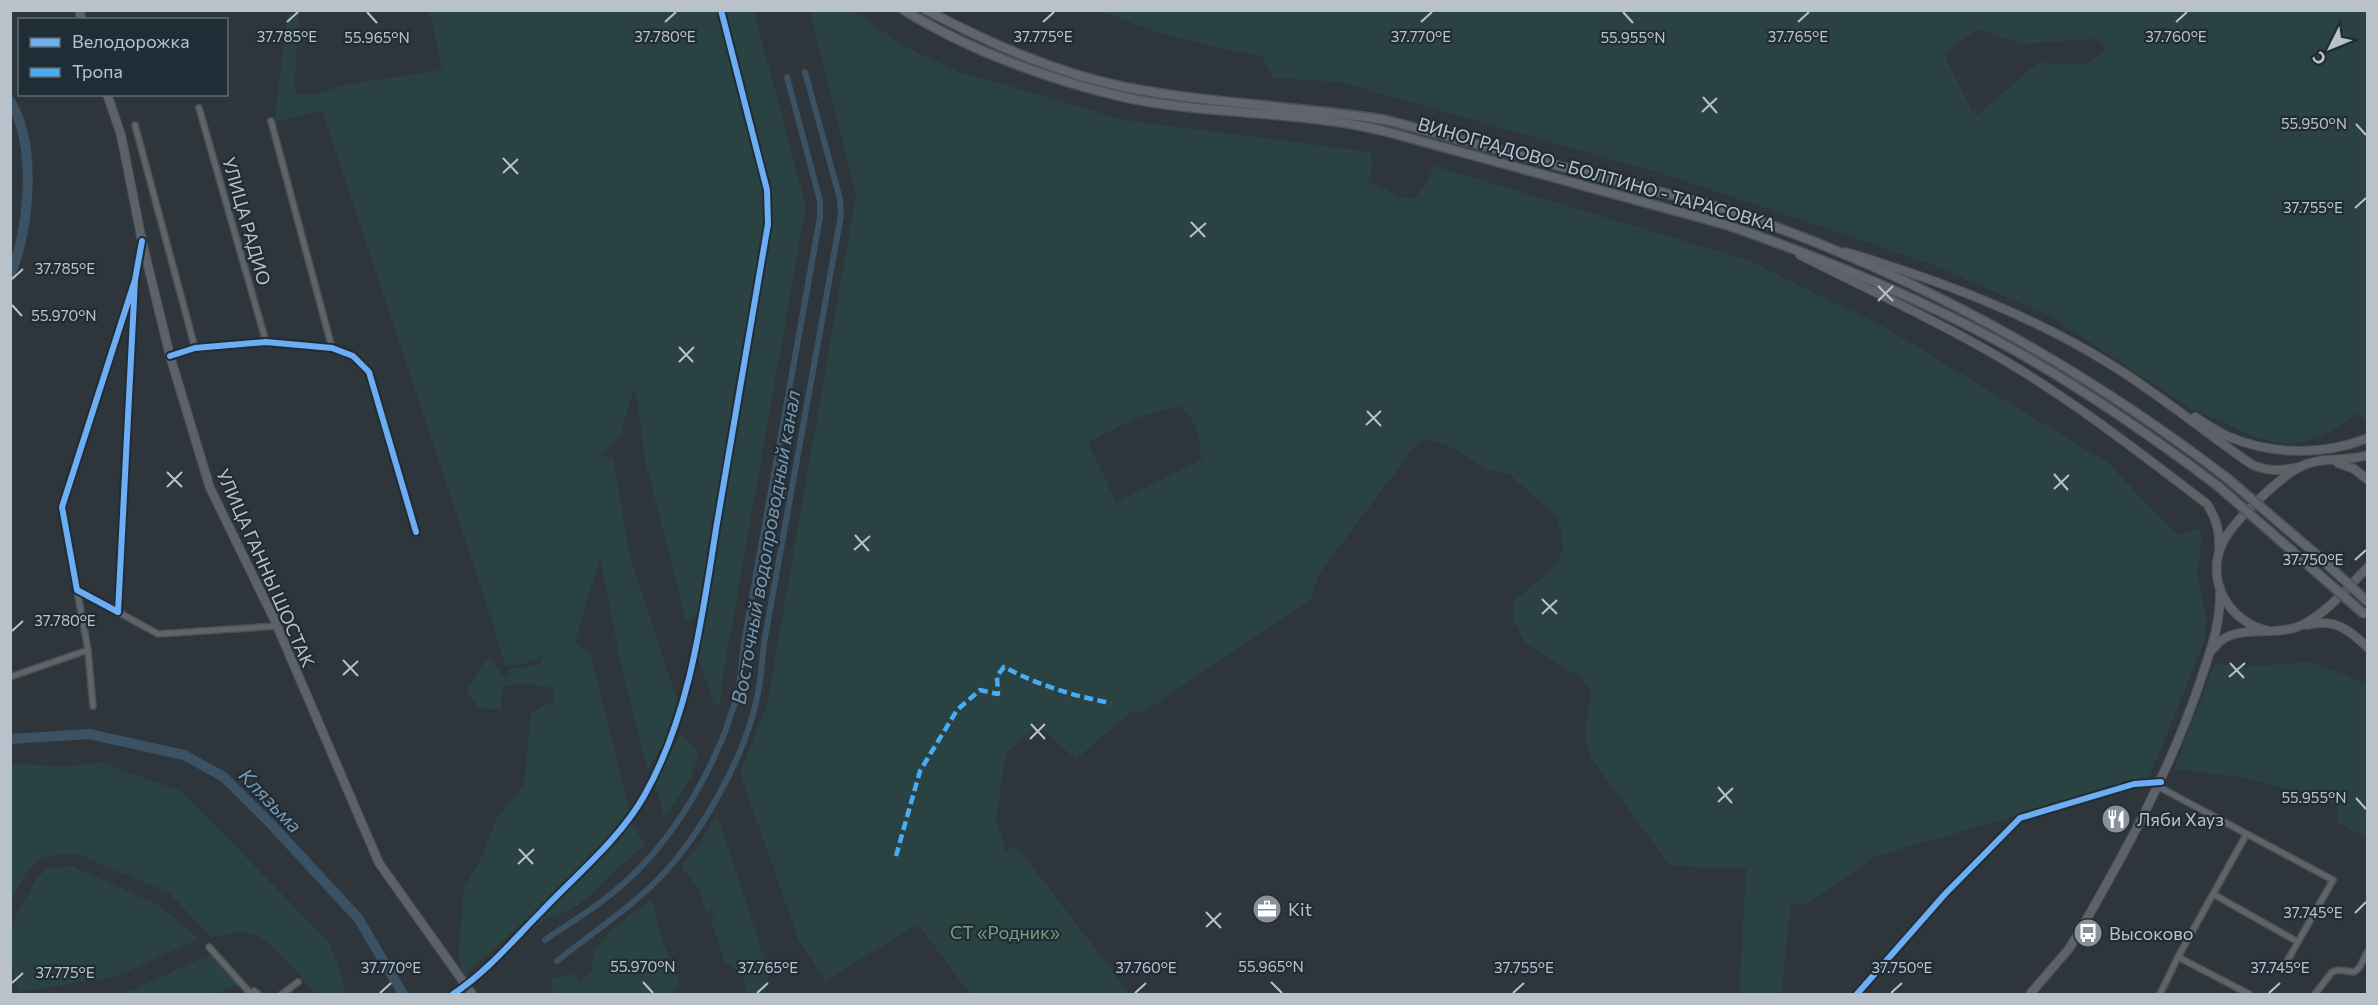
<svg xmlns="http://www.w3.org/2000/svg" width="2378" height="1005" viewBox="0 0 2378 1005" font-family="Commissioner,sans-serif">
<rect width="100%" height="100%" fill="#2e353b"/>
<g fill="#2b4242" fill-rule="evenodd">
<path d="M 288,11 L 300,11 L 294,87 L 297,93 L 310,95 L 348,84 L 437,71 L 442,66 L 429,11 L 754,11 L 806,206 L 724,671 L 720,705 L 714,704 L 698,658 L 706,611 L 686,622 L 645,460 L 635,386 L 619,437 L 601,456 L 613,457 L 630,557 L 678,702 L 670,731 L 648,770 L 622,671 L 600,559 L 575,642 L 591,655 L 632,823 L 645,845 L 609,876 L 592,895 L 572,909 L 548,918 L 534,928 L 526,920 L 464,975 L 458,954 L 464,888 L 483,855 L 496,819 L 524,785 L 531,712 L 553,702 L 553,688 L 524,684 L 502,686 L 501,710 L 478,708 L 466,690 C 475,679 480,665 490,656 L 505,680 L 510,669 L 539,665 L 544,656 L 524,664 L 505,665 L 474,565 L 322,110 L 274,122 Z"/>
<path d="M 810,11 L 853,11 L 908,48 L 960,72 L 1125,120 L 1371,152 L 1372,169 L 1368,181 L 1399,196 L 1414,199 L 1426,183 L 1434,166 L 1751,261 L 1888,329 L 2108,463 L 2177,535 C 2189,535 2191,529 2200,529 L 2202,537 L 2197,574 L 2206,617 L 2205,640 L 2149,778 L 1876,856 L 1806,905 L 1791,904 L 1781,994 L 1739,994 L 1746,869 L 1670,866 L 1591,758 L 1584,738 L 1591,692 L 1582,678 L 1526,644 L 1514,622 L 1514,601 L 1550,571 L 1563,551 L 1561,532 L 1554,514 L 1510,475 L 1489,470 L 1452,448 L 1431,440 L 1419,441 L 1319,574 L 1311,599 L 1143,713 L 1132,712 L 1076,759 L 1037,726 L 1006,754 L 996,820 L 1006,852 L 1016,845 L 1130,994 L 970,994 L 918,924 L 825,981 L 798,939 L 740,773 L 767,705 L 856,194 ZM 1178,406 C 1197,417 1198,439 1202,459 L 1116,502 L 1088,442 L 1140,417 Z"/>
<path d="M 1101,11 L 2367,11 L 2367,422 L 2357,414 C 2326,436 2298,452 2259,438 C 2238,431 2221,420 2198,413 L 2048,315 L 1931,264 L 1670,176 L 1340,82 L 1273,78 L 1262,56 L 1223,49 L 1153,31 ZM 1978,29 L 2023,44 L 2092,39 L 2100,41 L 2105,50 L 2085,64 L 2037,63 L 1979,114 L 1974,114 L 1946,58 L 1953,45 Z"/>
<path d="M 2313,662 L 2367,684 L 2367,838 L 2337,822 L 2337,804 L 2248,778 L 2174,769 L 2215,663 L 2238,667 Z"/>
<path d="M 681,733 L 699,754 L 691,777 L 665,819 L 655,783 Z"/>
<path d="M 100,762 L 181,791 L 329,942 L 344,983 L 344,994 L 316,994 C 300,978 273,940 253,934 C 241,930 223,935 211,937 L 169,893 L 75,853 L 43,857 L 28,870 L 12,898 L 11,897 L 11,764 L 69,766 Z"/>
<path d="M 717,815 L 769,973 L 765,994 L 748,994 L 742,974 L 725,963 L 711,920 L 715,910 L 706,912 L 699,888 L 681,868 L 697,847 Z"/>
<path d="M 72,866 L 159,905 L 199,939 L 115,977 L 19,992 L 11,965 L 11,925 L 37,878 L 47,869 Z"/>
<path d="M 652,899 L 663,942 L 680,985 L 674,992 L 674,994 L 554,994 L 550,979 L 574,974 L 579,982 L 592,972 C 588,939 629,917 652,899 Z"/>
<path d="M 210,955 L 241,984 L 213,994 L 122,994 Z"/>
</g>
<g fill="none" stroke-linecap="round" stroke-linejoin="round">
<g stroke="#3b5264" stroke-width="6">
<path d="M 545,940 C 568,924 594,909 616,890 C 674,842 719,764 738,691 C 741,675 742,658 744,642 L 820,217 L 820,201 L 787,77"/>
<path d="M 557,961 C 593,932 635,905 666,871 C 706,826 747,752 758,693 C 761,677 762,660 764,643 L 841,215 L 840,199 L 805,72"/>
</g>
<g stroke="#3b5264" stroke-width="10">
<path d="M 10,101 C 37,144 30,230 10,275"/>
<path d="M 10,739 L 89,734 L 184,755 L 224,777 L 271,824 L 358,918 L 403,994"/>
</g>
<g stroke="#4c5156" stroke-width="8">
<g id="minor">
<path d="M 199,108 L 266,342"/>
<path d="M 271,121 L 332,348"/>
<path d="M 135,125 L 195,348"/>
<path d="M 135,280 L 62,507 L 77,590 L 118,612 L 135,280 L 141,243"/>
<path d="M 170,356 L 195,348 L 266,342 L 332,348 L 353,356 L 369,372 L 416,532"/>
<path d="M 118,612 L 158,634 L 277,626"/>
<path d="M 88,650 L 93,706"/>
<path d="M 10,677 L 88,650 L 77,590"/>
<path d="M 2159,787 L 2333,880 L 2285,965"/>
<path d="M 2213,894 L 2298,942"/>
<path d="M 209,947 L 251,994"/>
<path d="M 2178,957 L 2249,994"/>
<path d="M 254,991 L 258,994"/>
<path d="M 282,994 L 298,982"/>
<path d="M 453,994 C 486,973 514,939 542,911 C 576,875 619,840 644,796 C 691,713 702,616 717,523 C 734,423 751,323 768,224 L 767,190 L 721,10"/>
<path d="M 1857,994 L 1945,894 L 2020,818 L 2134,784 L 2160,782"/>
<path d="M 2160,994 L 2178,957 L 2246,835"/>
<path d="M 2315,994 L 2332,972 L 2338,970 L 2354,972 L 2359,968 L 2368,951"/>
</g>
</g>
<g stroke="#4c5156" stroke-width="10">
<g id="secondary">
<path d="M 79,10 L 82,20"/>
<path d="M 107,94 L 121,135 L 142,241 L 170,356 L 210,488 L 274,619 L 379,863 L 472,994"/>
<path d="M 1846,252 C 1937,280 2028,313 2110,364 C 2159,394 2203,431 2251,464 C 2268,472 2281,471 2300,467"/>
<path d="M 1800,255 C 1861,286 1923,314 1983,348 C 2062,392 2135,449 2207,504 C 2217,520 2220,532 2219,551"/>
<path d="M 2195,417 C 2205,423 2216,431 2227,436 C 2271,455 2323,456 2368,438"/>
<path d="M 2338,463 L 2354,469 L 2368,480"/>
<path d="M 2307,625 C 2334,618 2349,629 2368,648"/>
<path d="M 2269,631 C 2230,623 2205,582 2222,544 C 2231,523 2280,477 2300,467 C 2320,456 2346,462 2368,455"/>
<path d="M 2213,649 C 2234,620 2273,639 2302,625 C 2328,612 2348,587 2368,567"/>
<path d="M 2030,994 L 2068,950 L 2078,934 C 2125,853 2170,771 2200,682 C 2211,649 2221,624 2220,588"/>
</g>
</g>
<g stroke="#4b5258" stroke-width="11">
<g id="primary">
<path d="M 904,10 C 968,50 1050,80 1123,97 C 1191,112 1262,111 1331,121 C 1349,123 1366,127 1384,131 L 1727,225 C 1825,259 1923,299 2014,350 C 2085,390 2153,437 2218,486"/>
<path d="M 926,10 C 989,43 1054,72 1124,87 C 1210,104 1299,106 1386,120 C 1465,141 1544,162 1623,183 C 1662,193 1702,201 1740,214 C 1916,275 2079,365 2227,478"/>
</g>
</g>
<use href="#minor" stroke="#5e6469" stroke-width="5"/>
<use href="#secondary" stroke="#5c6268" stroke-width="8"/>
<use href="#primary" stroke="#60656b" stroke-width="8"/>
<g stroke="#4b5258" stroke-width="11" stroke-linecap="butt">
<g id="primary-bridge">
<path d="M 2227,478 L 2317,555 L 2368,602"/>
<path d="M 2218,486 L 2364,614"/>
</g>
</g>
<use href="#primary-bridge" stroke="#60656b" stroke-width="8"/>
<path stroke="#46acf6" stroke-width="4.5" stroke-dasharray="9 4.5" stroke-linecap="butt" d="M 896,856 L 920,771 L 957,710 L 980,690 L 998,694 L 997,676 L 1004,667 C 1038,685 1073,696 1111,703"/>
<g stroke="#202d37" stroke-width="10">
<g id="cycleway">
<path d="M 135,280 L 62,507 L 77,590 L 118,612 L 135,280 L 142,241"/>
<path d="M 170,356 L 195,348 L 266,342 L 332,348 L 353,356 L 369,372 L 416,532"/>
<path d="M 453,994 C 486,973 514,939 542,911 C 576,875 619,840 644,796 C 691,713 702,616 717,523 C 734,423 751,323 768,224 L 767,190 L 721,10"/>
<path d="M 1857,994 L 1945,894 L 2020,818 L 2134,784 L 2161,782"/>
</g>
</g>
<use href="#cycleway" stroke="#6dadf4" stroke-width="6"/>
</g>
<path fill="none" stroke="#b9c2cb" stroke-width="2" d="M 367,12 L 377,23M 1623,12 L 1633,23M 287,22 L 298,12M 665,22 L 676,12M 1043,22 L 1054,12M 1421,22 L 1432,12M 1798,22 L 1809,12M 2176,22 L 2187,12M 1703,97 L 1717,113M 1702,112 L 1717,98M 2356,124 L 2366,135M 503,158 L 518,174M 503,173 L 518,159M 2355,208 L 2366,198M 1191,222 L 1205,237M 1190,237 L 1206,223M 12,279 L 23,269M 1878,286 L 1893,301M 1878,301 L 1893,286M 12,305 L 22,316M 679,347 L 693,362M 679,362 L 694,347M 1367,411 L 1381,426M 1366,425 L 1381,411M 167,472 L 182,487M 2054,474 L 2068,490M 167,487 L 182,472M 2054,489 L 2069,475M 855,535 L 869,551M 854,550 L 870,536M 2355,560 L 2366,550M 1542,599 L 1557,614M 1542,614 L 1557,600M 12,631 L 23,621M 343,660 L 358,676M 2230,663 L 2244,678M 343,675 L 358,661M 2229,677 L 2245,663M 1031,724 L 1045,739M 1030,739 L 1045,724M 1718,787 L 1732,803M 2356,798 L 2366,809M 1718,802 L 1733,788M 519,849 L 533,864M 518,864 L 534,849M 1206,912 L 1221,928M 2355,913 L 2366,902M 1206,927 L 1221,913M 643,982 L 653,993M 1271,982 L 1282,993M 12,983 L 23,973M 380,993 L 391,983M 757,993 L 768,983M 1135,993 L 1146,983M 1513,993 L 1524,983M 1891,993 L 1902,983M 2269,993 L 2280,983"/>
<defs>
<g id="restaurant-disc" transform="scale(1.5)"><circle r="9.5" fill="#889199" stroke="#202d37"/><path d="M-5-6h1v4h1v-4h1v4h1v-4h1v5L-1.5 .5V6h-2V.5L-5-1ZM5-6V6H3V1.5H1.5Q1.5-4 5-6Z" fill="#fff"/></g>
<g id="office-disc" transform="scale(1.5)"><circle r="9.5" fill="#889199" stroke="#202d37"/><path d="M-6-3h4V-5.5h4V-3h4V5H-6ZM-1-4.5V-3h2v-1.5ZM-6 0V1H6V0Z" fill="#fff"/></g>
<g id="bus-disc" transform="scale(1.5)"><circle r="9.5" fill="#889199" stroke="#202d37"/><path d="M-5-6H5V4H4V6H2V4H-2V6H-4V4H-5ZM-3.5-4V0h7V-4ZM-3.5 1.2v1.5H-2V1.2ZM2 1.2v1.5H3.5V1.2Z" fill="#fff"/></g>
</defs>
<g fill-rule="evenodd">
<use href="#restaurant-disc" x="2116" y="819"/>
<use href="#office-disc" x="1267" y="909"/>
<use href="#bus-disc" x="2088" y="933"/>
</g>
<g text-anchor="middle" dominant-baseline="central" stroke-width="4.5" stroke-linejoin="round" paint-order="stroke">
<g font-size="18" fill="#b9c2cb" stroke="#202d37">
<text transform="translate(1597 174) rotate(16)">ВИНОГРАДОВО - БОЛТИНО - ТАРАСОВКА</text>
<text transform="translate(247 221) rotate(74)">УЛИЦА РАДИО</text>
<text transform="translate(266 568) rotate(66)">УЛИЦА ГАННЫ ШОСТАК</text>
</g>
<g font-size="18" fill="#b9c2cb" stroke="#202d37" text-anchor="start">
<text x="2137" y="819">Ляби Хауз</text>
<text x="1288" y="909">Kit</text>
<text x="2109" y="933">Высоково</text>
</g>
<g font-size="18" fill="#78a07c" stroke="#202d37">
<text x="1005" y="932">СТ «Родник»</text>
</g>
<g font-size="20" font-style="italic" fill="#7a97ad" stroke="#202d37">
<text transform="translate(765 547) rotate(-80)">Восточный водопроводный канал</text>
<text transform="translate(271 800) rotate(46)">Клязьма</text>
</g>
</g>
<g font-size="15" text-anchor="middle" fill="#b9c2cb" stroke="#202d37" stroke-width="4.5" stroke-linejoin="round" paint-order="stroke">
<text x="1798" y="42">37.765°E</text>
<text x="287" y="42">37.785°E</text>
<text x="665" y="42">37.780°E</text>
<text x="1043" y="42">37.775°E</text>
<text x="1421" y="42">37.770°E</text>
<text x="2176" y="42">37.760°E</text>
<text x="377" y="43">55.965°N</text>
<text x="1633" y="43">55.955°N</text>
<text x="2314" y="129">55.950°N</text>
<text x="2313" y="213">37.755°E</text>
<text x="65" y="274">37.785°E</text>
<text x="64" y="321">55.970°N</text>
<text x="2313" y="565">37.750°E</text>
<text x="65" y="626">37.780°E</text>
<text x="2314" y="803">55.955°N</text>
<text x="2313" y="918">37.745°E</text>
<text x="643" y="972">55.970°N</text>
<text x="1271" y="972">55.965°N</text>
<text x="391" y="973">37.770°E</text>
<text x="768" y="973">37.765°E</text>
<text x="1146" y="973">37.760°E</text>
<text x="1524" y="973">37.755°E</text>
<text x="1902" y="973">37.750°E</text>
<text x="2280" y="973">37.745°E</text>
<text x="65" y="978">37.775°E</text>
</g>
<rect width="2378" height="1005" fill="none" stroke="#b9c2cb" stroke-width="24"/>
<rect x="18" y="18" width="210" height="78" fill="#202d37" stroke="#5d6972" stroke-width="1.5"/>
<rect x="30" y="38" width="30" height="9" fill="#6dadf4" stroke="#5d6972" stroke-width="1.5"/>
<text x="72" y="48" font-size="18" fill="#b9c2cb">Велодорожка</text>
<rect x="30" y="68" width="30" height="9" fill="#46acf6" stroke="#5d6972" stroke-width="1.5"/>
<text x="72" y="78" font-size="18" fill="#b9c2cb">Тропа</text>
<g transform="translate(2330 48) rotate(227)" stroke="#202d37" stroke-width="4.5" paint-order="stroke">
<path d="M0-4.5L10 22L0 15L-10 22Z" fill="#b9c2cb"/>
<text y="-9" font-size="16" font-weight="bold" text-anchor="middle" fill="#b9c2cb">С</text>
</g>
</svg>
